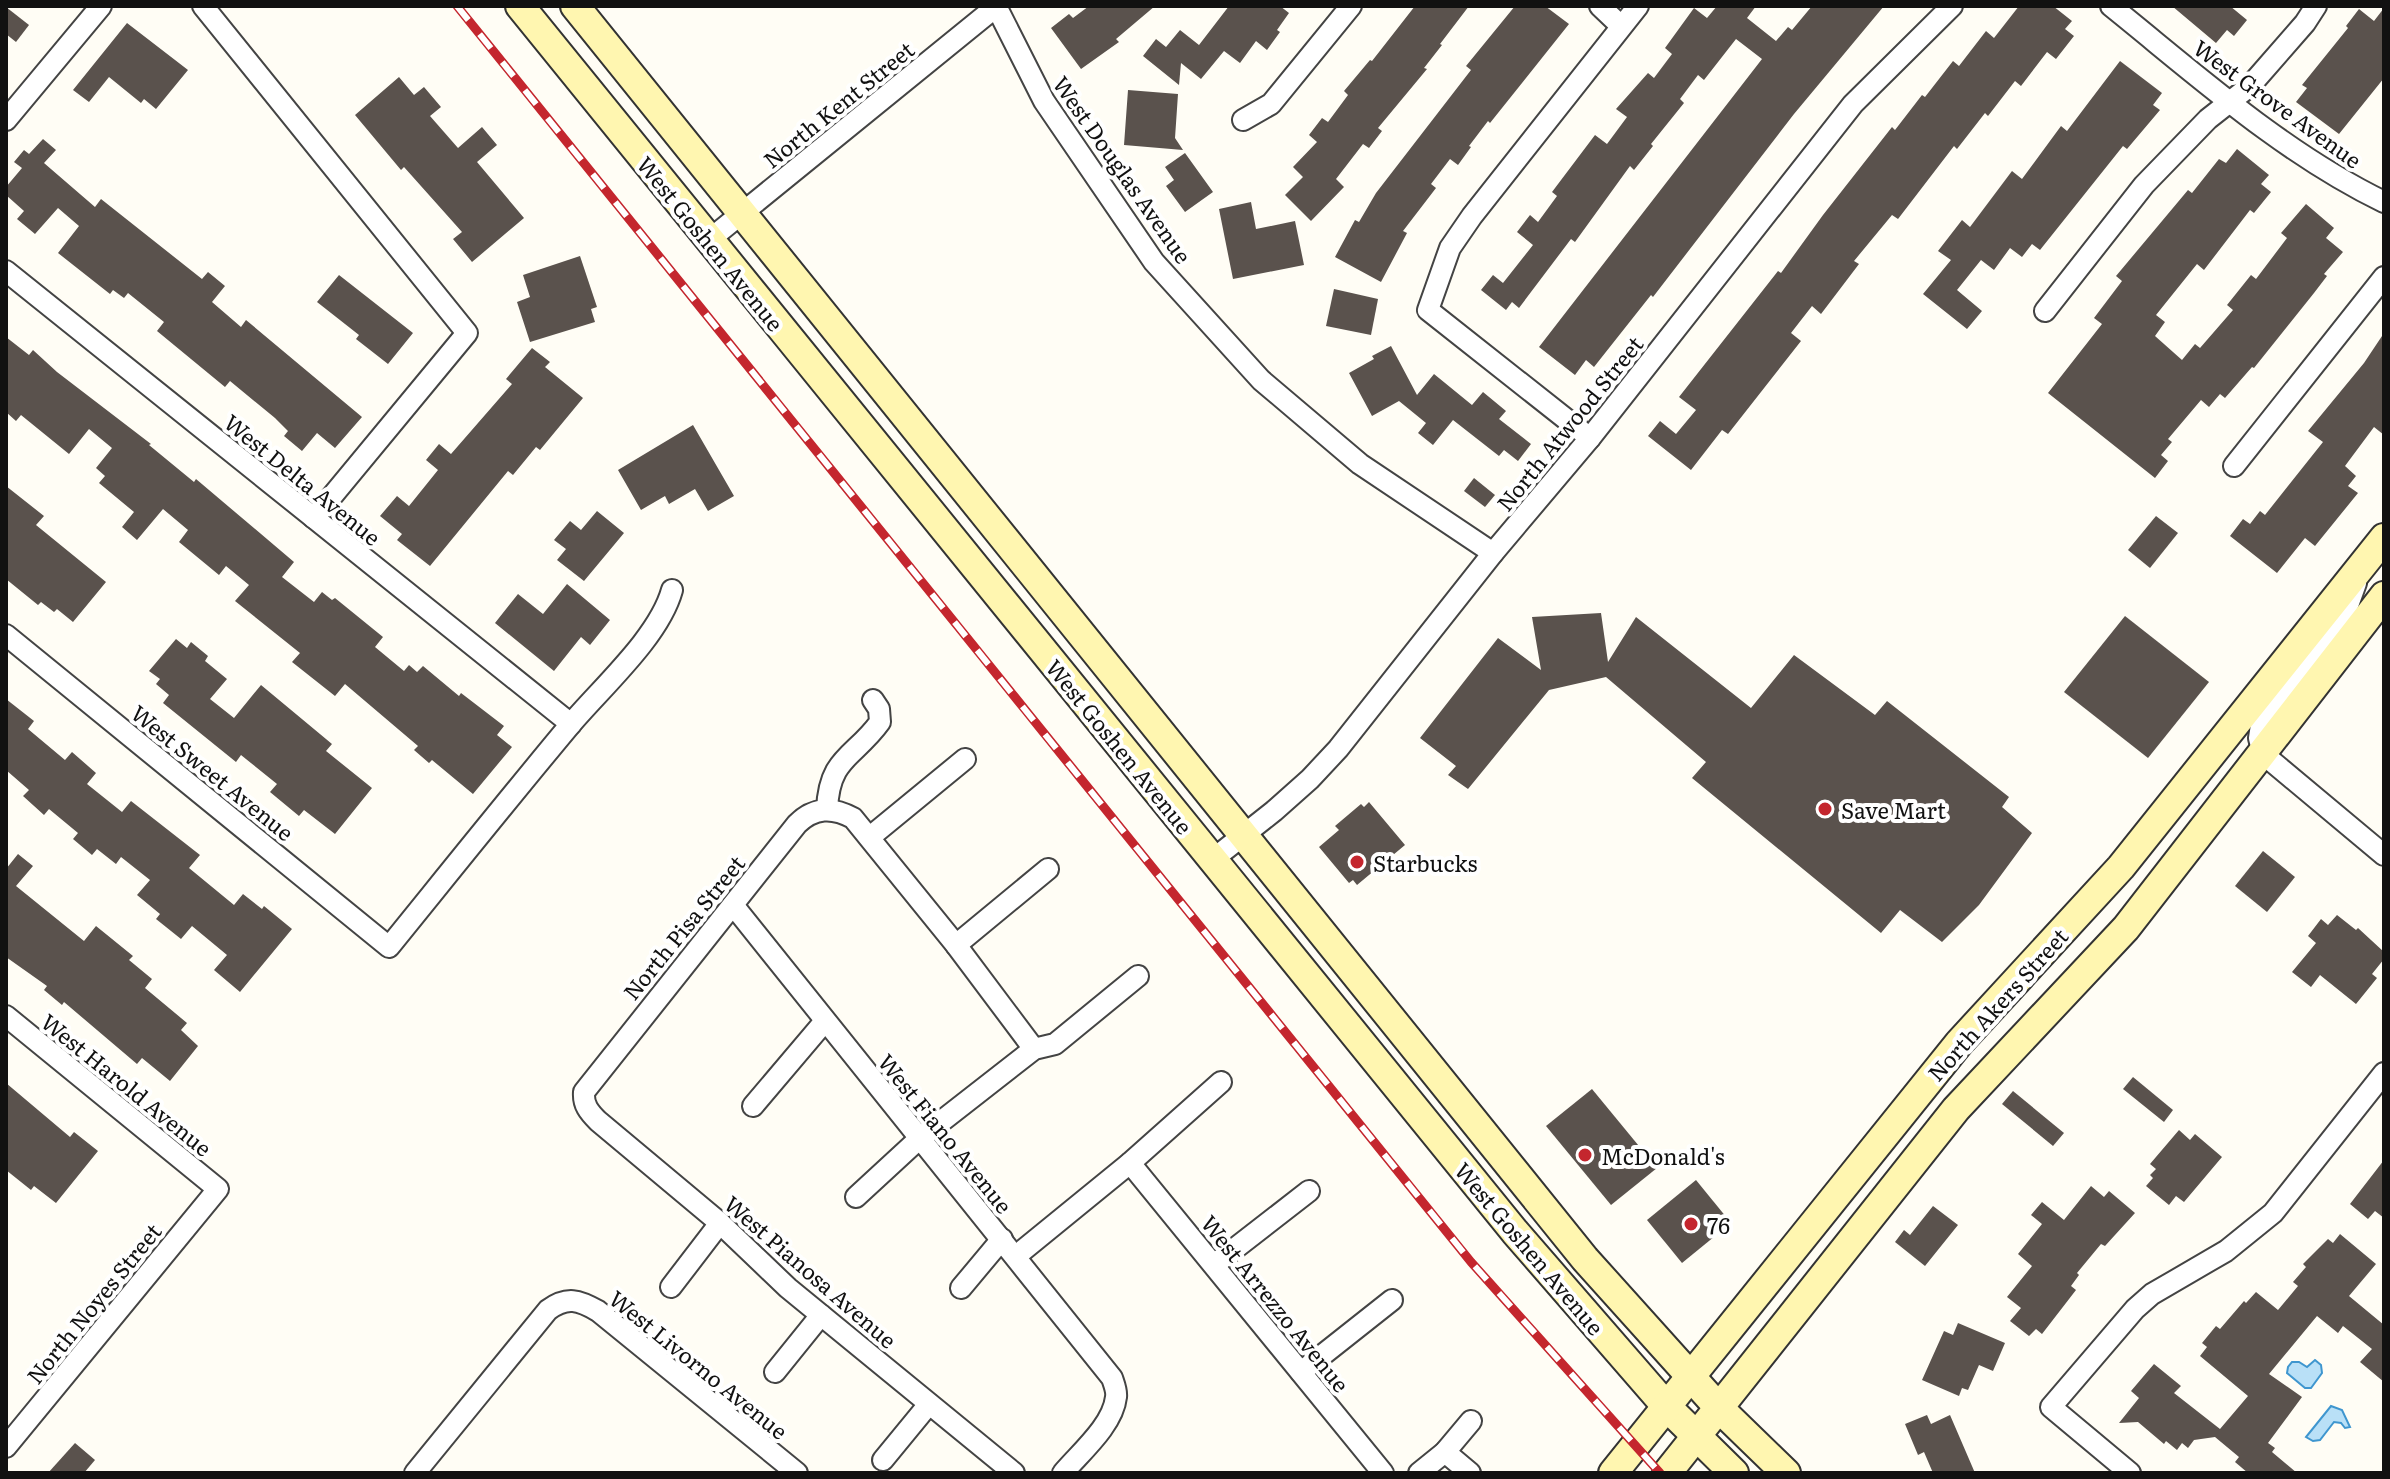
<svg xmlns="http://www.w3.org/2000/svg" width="2390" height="1479" viewBox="0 0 2390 1479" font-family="Literata,serif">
<rect width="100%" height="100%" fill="#fffdf5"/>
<g fill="#b9e0f7" stroke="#3f96cf" stroke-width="2">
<path d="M 2315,1360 L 2321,1365 L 2322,1373 L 2311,1388 L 2305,1388 L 2287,1373 L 2288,1367 L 2292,1362 L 2299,1362 L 2307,1367 Z"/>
<path d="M 2331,1406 L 2342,1410 L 2350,1427 L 2345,1428 L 2341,1423 L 2334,1422 L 2320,1440 L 2313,1441 L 2306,1437 Z"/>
</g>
<g fill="#5a524d">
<path d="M 1089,6 L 1155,6 L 1116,39 L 1119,42 L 1081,69 L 1051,28 L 1069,14 L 1073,18 Z"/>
<path d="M 1229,6 L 1280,6 L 1289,13 L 1277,30 L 1280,32 L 1267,50 L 1256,41 L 1240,63 L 1224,51 L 1201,79 L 1181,63 L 1179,85 L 1143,56 L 1156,39 L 1166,47 L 1180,30 L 1199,45 Z"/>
<path d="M 1415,6 L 1469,6 L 1440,44 L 1442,45 L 1424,68 L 1427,69 L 1378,128 L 1382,131 L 1369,148 L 1363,144 L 1336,179 L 1344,187 L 1311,221 L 1285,195 L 1303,177 L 1293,167 L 1317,142 L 1309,135 L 1322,118 L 1328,122 L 1348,95 L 1344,91 L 1370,60 L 1372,61 Z"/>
<path d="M 1515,6 L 1545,6 L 1569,24 L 1490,123 L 1488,121 L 1469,146 L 1471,147 L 1458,165 L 1450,159 L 1431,184 L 1436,188 L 1403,231 L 1407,233 L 1381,282 L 1335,257 L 1355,220 L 1359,222 L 1376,193 L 1471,70 L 1466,66 Z"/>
<path d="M 1717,6 L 1756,6 L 1747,18 L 1776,41 L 1788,27 L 1792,30 L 1812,6 L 1884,6 L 1794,114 L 1653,297 L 1651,295 L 1594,367 L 1586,360 L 1575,375 L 1539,347 L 1762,59 L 1736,39 L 1704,80 L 1698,75 L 1680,99 L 1684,103 L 1651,144 L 1653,146 L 1634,170 L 1630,166 L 1575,242 L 1571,239 L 1519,308 L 1512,302 L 1506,310 L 1481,290 L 1493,275 L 1503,283 L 1533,245 L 1517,232 L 1530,215 L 1538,222 L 1557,196 L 1552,192 L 1595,135 L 1607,144 L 1627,117 L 1616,109 L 1648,73 L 1654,78 L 1672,54 L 1665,48 L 1694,8 L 1707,18 Z"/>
<path d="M 2019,6 L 2053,6 L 2072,21 L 2065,29 L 2074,36 L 2056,59 L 2047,52 L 2021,86 L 2015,81 L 1988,116 L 1985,113 L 1957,149 L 1954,146 L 1898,219 L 1892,215 L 1854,261 L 1859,264 L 1821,314 L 1812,306 L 1791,333 L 1801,341 L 1728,434 L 1722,430 L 1691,470 L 1648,436 L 1660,421 L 1676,434 L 1696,410 L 1679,397 L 1778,271 L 1781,273 L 1823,215 L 1892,127 L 1895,130 L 1922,95 L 1925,97 L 1953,61 L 1959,66 L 1986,31 L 1994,38 Z"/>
<path d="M 2172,6 L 2230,6 L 2247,20 L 2234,36 L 2227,30 L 2216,43 Z"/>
<path d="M 6,7 L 29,25 L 16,42 L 6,34 Z"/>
<path d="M 2384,8 L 2384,78 L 2339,134 L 2296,102 L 2307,88 L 2302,85 L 2348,28 L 2346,26 L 2359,9 L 2374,21 Z"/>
<path d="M 127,23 L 188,70 L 156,109 L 144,99 L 141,103 L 109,77 L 89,102 L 73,90 Z"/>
<path d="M 2120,61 L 2162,93 L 2153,105 L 2160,110 L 2127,149 L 2123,146 L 2040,250 L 2032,244 L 2022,257 L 2010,248 L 1994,270 L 1981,260 L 1957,290 L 1982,311 L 1967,329 L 1923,294 L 1951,260 L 1938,251 L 1962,220 L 1970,227 L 2012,171 L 2022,179 L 2061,126 L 2067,131 Z"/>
<path d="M 399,77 L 414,95 L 424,87 L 441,107 L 430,116 L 458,148 L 482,127 L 497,145 L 477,162 L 524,218 L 472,262 L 453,239 L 462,232 L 404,167 L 401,170 L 355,115 Z"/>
<path d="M 1128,90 L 1178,94 L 1175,138 L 1183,150 L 1124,145 Z"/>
<path d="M 43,139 L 56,150 L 44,163 L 95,207 L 101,199 L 202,279 L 208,272 L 225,286 L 212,302 L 241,327 L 246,320 L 362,417 L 335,448 L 317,433 L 302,451 L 284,436 L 288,431 L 275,418 L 230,381 L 225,387 L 157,331 L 164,322 L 128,293 L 124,298 L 113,290 L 110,294 L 58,253 L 79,226 L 58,208 L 35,234 L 17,219 L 24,211 L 6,195 L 6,187 L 22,168 L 14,162 L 24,150 L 29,154 Z"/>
<path d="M 2237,149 L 2269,175 L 2261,184 L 2271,192 L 2254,213 L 2250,210 L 2204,270 L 2197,264 L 2156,315 L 2165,322 L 2155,336 L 2182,360 L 2195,344 L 2200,348 L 2233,310 L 2227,305 L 2251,275 L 2256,279 L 2287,238 L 2281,233 L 2306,204 L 2334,228 L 2326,238 L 2343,252 L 2324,274 L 2327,276 L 2314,293 L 2254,368 L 2252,367 L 2225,398 L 2220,394 L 2209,407 L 2201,400 L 2168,439 L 2172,442 L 2161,455 L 2168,461 L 2155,478 L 2048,393 L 2102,324 L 2094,318 L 2122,281 L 2116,276 L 2188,190 L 2192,193 L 2219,159 L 2226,163 Z"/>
<path d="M 1185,153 L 1213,192 L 1185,212 L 1166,186 L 1174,180 L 1165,167 Z"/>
<path d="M 1251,202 L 1256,229 L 1295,221 L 1304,265 L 1233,279 L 1219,209 Z"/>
<path d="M 580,256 L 597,307 L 591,309 L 595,322 L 530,342 L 517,302 L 530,297 L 523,275 Z"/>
<path d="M 339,275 L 413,333 L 388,364 L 356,339 L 359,335 L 317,302 Z"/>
<path d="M 1334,289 L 1378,299 L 1371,335 L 1326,326 Z"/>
<path d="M 2384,333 L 2384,435 L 2374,427 L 2345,466 L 2356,476 L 2348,486 L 2358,493 L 2315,546 L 2305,538 L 2277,573 L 2230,536 L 2243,519 L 2250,524 L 2260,511 L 2265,515 L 2323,442 L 2308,431 L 2364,363 Z"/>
<path d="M 6,337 L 29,355 L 33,350 L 57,372 L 151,444 L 149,445 L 194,482 L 196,479 L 294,562 L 282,577 L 314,602 L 322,592 L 332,600 L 335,598 L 383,637 L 375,647 L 404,671 L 409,665 L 417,672 L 423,666 L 459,696 L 461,693 L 504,726 L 497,735 L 512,747 L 473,794 L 432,760 L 429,763 L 414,750 L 418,746 L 345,684 L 335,696 L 292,662 L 300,653 L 235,601 L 249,585 L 226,566 L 219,575 L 179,542 L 188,530 L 163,509 L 137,540 L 122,527 L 134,512 L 99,483 L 105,476 L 96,468 L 112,448 L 89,429 L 69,454 L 21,415 L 16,421 L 6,412 Z"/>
<path d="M 1391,346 L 1417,395 L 1434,374 L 1472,405 L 1483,392 L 1506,411 L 1499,419 L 1531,444 L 1518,461 L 1504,450 L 1499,456 L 1453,420 L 1433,445 L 1418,433 L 1426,423 L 1399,401 L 1372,416 L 1349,373 L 1374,359 L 1372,356 Z"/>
<path d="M 532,348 L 550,362 L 545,367 L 583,398 L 540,450 L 536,447 L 513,475 L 508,471 L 430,566 L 397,540 L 402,534 L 380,516 L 397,496 L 409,506 L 438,470 L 426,460 L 439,444 L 451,454 L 512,384 L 506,379 Z"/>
<path d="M 693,425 L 734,496 L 708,511 L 695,489 L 669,504 L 665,496 L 641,510 L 618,470 Z"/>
<path d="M 1474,478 L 1495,495 L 1485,507 L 1464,491 Z"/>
<path d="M 6,486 L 44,516 L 36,525 L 106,582 L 73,622 L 57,609 L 54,612 L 41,602 L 38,605 L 6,579 Z"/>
<path d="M 597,511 L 624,533 L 584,581 L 557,560 L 566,549 L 554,540 L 570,521 L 581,530 Z"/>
<path d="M 2156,516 L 2178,533 L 2150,568 L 2128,550 Z"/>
<path d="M 567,584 L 610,620 L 590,645 L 581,637 L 554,671 L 495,623 L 518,594 L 543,614 Z"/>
<path d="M 1601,613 L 1608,662 L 1636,617 L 1751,708 L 1794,655 L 1875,715 L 1887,701 L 2009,797 L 2002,807 L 2032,833 L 1979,905 L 1942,942 L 1900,910 L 1881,933 L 1692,778 L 1706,762 L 1606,677 L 1549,690 L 1468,789 L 1448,775 L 1456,766 L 1420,738 L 1498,638 L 1541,670 L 1532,617 Z"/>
<path d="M 2125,616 L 2209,682 L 2148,758 L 2064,692 Z"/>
<path d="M 176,639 L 187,648 L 191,642 L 208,656 L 205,661 L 227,679 L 210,699 L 234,718 L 261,685 L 332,744 L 326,751 L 372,788 L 335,834 L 304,810 L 299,816 L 270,792 L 277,784 L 241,755 L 236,762 L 163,703 L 169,695 L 156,684 L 160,679 L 149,671 Z"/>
<path d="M 6,699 L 34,721 L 28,729 L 65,760 L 72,752 L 96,773 L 87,784 L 122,812 L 131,801 L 200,855 L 189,868 L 234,905 L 243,894 L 262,909 L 264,906 L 292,929 L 240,992 L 214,970 L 227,955 L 192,926 L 181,939 L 156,919 L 160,914 L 137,895 L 150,880 L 121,857 L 116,864 L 97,849 L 92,855 L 73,839 L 78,833 L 49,809 L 44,815 L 23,796 L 29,790 L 6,770 Z"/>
<path d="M 1369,802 L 1405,845 L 1357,885 L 1353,880 L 1349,883 L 1319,847 L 1339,830 L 1335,826 L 1361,804 L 1364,807 Z"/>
<path d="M 2263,851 L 2295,877 L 2267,912 L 2235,886 Z"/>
<path d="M 18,854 L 33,866 L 16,886 L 84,941 L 96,926 L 133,956 L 129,960 L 152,979 L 145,988 L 187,1023 L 181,1030 L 198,1046 L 170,1081 L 142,1058 L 137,1064 L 64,1002 L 62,1005 L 44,990 L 47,986 L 6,957 L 6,869 Z"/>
<path d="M 2337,915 L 2356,930 L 2358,928 L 2384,952 L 2384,959 L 2372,974 L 2377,978 L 2356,1004 L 2320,975 L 2311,987 L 2292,972 L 2316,943 L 2308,936 L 2321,919 L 2328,925 Z"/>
<path d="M 2133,1077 L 2173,1110 L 2164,1122 L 2123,1089 Z"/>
<path d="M 6,1083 L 70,1137 L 74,1132 L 98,1151 L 56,1203 L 34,1186 L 31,1190 L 6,1170 Z"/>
<path d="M 1592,1089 L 1657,1168 L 1611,1205 L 1546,1126 Z"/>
<path d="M 2013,1091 L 2064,1133 L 2053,1146 L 2002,1104 Z"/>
<path d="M 2179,1130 L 2190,1140 L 2195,1134 L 2222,1157 L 2184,1202 L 2176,1196 L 2169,1205 L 2146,1186 L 2153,1178 L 2150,1175 L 2156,1169 L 2150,1164 Z"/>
<path d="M 2384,1160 L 2384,1218 L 2375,1211 L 2368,1219 L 2350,1204 Z"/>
<path d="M 1696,1180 L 1731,1223 L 1682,1263 L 1647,1220 Z"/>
<path d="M 2091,1186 L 2104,1197 L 2109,1191 L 2135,1213 L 2105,1246 L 2101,1244 L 2077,1273 L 2079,1275 L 2071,1286 L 2076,1290 L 2042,1334 L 2036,1329 L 2029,1336 L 2010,1321 L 2021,1308 L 2007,1297 L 2032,1266 L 2018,1254 L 2042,1224 L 2031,1215 L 2042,1202 L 2064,1220 Z"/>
<path d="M 1933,1206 L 1958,1225 L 1925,1266 L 1895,1242 L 1904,1230 L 1910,1235 Z"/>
<path d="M 2340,1234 L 2376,1264 L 2349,1296 L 2384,1325 L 2384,1382 L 2360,1362 L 2372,1349 L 2343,1326 L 2338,1333 L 2317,1316 L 2269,1374 L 2302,1397 L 2268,1443 L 2275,1448 L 2272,1452 L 2297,1473 L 2248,1473 L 2235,1462 L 2239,1457 L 2215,1437 L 2194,1440 L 2188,1448 L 2182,1443 L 2177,1450 L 2166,1441 L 2164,1444 L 2138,1422 L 2119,1423 L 2139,1398 L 2131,1391 L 2154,1364 L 2181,1386 L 2174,1393 L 2220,1429 L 2248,1396 L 2200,1356 L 2207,1347 L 2202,1343 L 2216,1326 L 2220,1329 L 2244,1301 L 2246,1303 L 2256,1292 L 2278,1310 L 2298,1286 L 2293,1282 L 2306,1267 L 2303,1264 L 2328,1239 L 2333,1243 Z"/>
<path d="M 1958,1323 L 2005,1343 L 1993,1371 L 1979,1365 L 1968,1390 L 1962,1388 L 1959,1396 L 1922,1380 L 1944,1331 L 1953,1335 Z"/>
<path d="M 1927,1415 L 1931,1424 L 1950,1415 L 1975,1473 L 1933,1473 L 1924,1452 L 1918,1455 L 1905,1424 Z"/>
<path d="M 75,1443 L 95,1460 L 84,1473 L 48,1473 Z"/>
</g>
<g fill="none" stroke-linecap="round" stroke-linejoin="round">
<g stroke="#444" stroke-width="24">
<g id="minor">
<path d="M 203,6 L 467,333 L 314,518"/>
<path d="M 996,6 L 1044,101 L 1154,262 L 1261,380 L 1360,464 L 1493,553"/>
<path d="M 1600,6 L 1621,26"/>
<path d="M 2111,6 C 2198,76 2283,153 2384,202"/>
<path d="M 6,120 L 101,6"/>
<path d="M 1243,120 L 1271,104 L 1351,6"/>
<path d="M 709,240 L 997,6"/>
<path d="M 6,271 L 571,724"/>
<path d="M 2045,311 L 2144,185 L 2208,119 L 2250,86 L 2305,23 L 2316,6"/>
<path d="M 1590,438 L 1428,310 L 1450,248 L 1472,216 L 1638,6"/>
<path d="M 2234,466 L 2384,277"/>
<path d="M 2356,583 L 2347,608 L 2261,725 L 2259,738 L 2263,754 L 2384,855"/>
<path d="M 6,635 L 389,947 C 449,873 509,798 570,725 C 602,687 659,637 672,590"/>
<path d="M 827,810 C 829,757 854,758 880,722 L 879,709 L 873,700"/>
<path d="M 870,837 L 965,759"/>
<path d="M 1212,860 L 1274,811 L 1310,779 L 1338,749 L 1493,553 L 1590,438 L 1853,104 L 1952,6"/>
<path d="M 733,905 L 1112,1378 C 1114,1384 1117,1391 1116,1397 C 1113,1425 1081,1452 1063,1473"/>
<path d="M 956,945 L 1048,869"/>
<path d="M 6,1016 L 218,1189 L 6,1447"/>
<path d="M 753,1106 L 825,1021"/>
<path d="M 1130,1163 L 1383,1473"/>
<path d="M 856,1197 L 920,1138 L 1034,1049 L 1055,1044 L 1138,976"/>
<path d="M 1016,1256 L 1130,1163 L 1221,1082"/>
<path d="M 1215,1264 L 1309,1191"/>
<path d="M 671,1287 L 720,1223"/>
<path d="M 961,1288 L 1002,1239"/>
<path d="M 775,1372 L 821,1315"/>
<path d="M 1301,1372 L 1392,1300"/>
<path d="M 1445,1452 L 1470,1473"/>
<path d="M 883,1460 L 929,1404"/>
<path d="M 415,1473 L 548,1310 C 567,1296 579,1300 598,1311 L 797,1473"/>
<path d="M 1014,1473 L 788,1288 L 720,1223 L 598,1121 C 589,1112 583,1105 584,1092 L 797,824 C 814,807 833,807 853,818 L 956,945 L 1034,1049"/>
<path d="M 1419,1473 L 1445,1452 L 1471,1421"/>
<path d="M 2130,1473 L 2051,1407 L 2135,1309 L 2152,1294 L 2226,1251 L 2273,1213 L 2384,1073"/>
</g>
</g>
<g stroke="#333" stroke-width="32">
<g id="secondary">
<path d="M 520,6 L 1515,1232 L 1667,1407 L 1734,1473"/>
<path d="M 575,6 L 1585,1259 L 1719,1408 L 1786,1473"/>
<path d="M 1613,1473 L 1959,1043 L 2121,867 L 2384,538"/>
<path d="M 1667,1473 L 1956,1109 L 2126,928 L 2384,596"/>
</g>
</g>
<use href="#minor" stroke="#fff" stroke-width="20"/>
<use href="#secondary" stroke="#fff6b0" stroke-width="28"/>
<g stroke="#c4262e" stroke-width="9">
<path id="rail" d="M 457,6 L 1471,1262 L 1660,1473"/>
</g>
<use href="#rail" stroke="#fff" stroke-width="6" stroke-dasharray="18" stroke-linecap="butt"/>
</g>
<g fill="#c4262e" stroke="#fff" stroke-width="3">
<circle cx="1825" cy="809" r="8"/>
<circle cx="1357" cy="862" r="8"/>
<circle cx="1585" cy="1155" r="8"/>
<circle cx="1691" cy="1224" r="8"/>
</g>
<g text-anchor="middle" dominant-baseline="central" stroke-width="8" stroke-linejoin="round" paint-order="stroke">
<g font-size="22" fill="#111" stroke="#fff">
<text transform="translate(2278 103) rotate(36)">West Grove Avenue</text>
<text transform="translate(838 104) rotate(-39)">North Kent Street</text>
<text transform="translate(1123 169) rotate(55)">West Douglas Avenue</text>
<text transform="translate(711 243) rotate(51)">West Goshen Avenue</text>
<text transform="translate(1569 423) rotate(-51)">North Atwood Street</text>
<text transform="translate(303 479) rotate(39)">West Delta Avenue</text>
<text transform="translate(1120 746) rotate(51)">West Goshen Avenue</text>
<text transform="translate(213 772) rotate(39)">West Sweet Avenue</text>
<text transform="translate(683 927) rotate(-51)">North Pisa Street</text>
<text transform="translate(1997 1004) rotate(-48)">North Akers Street</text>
<text transform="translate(127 1084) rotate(39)">West Harold Avenue</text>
<text transform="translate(946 1133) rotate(51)">West Fiano Avenue</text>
<text transform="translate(1530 1248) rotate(50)">West Goshen Avenue</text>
<text transform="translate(811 1271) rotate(41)">West Pianosa Avenue</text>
<text transform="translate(93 1303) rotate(-51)">North Noyes Street</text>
<text transform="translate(1276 1303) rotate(51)">West Arrezzo Avenue</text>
<text transform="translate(699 1364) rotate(39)">West Livorno Avenue</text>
</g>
<g font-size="22" fill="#111" stroke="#fff" text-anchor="start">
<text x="1841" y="809">Save Mart</text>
<text x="1373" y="862">Starbucks</text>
<text x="1601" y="1155">McDonald's</text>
<text x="1707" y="1224">76</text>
</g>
</g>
<rect width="2390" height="1479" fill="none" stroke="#111111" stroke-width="16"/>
</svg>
